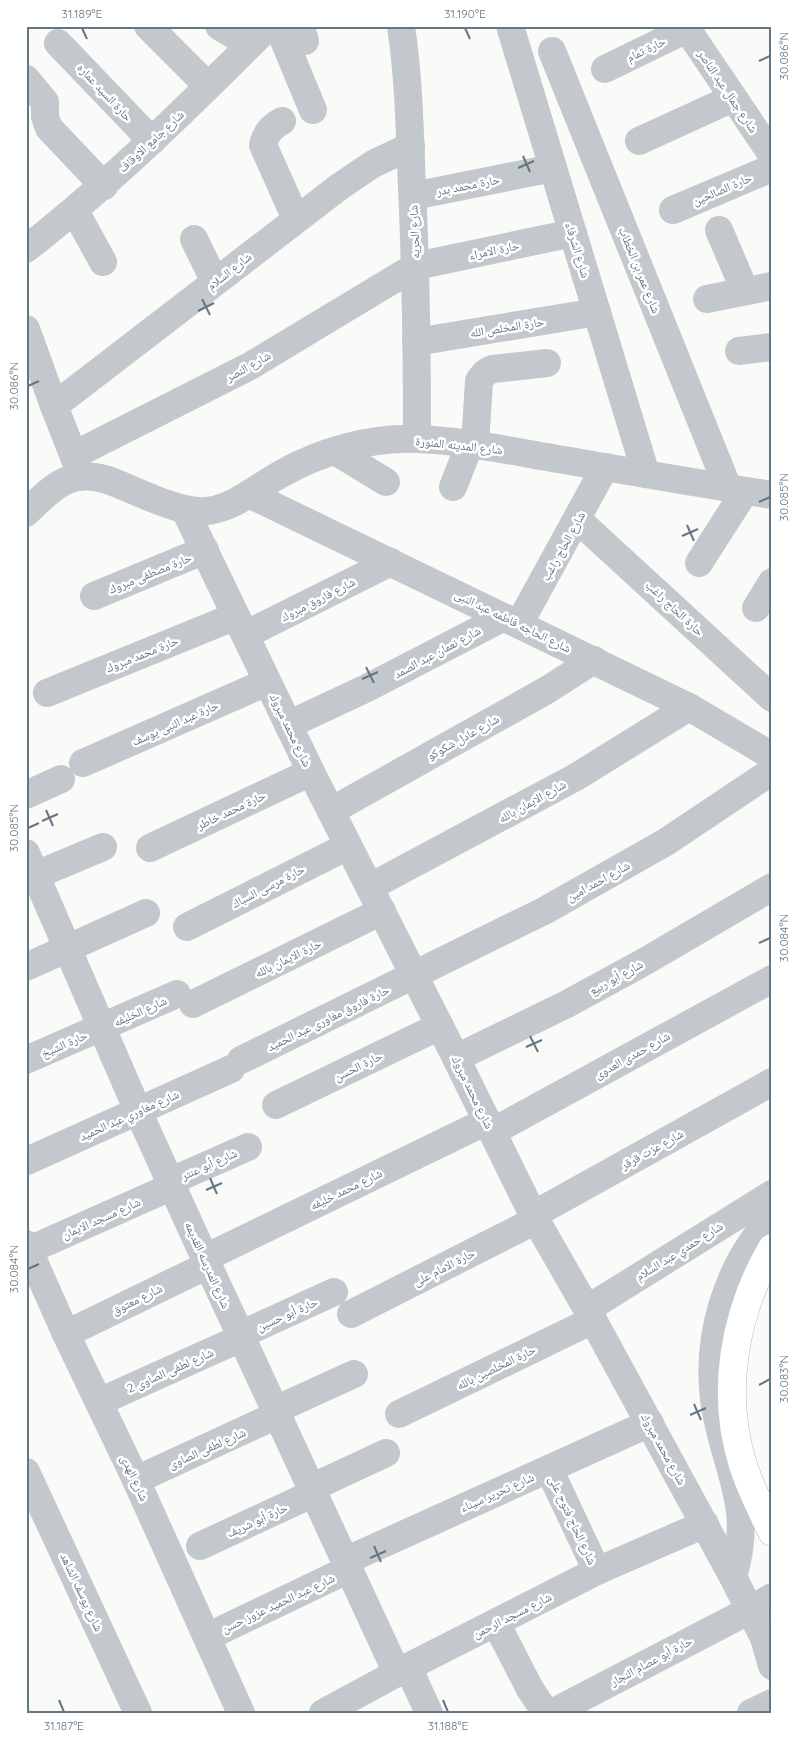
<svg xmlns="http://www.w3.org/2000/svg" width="798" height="1739" viewBox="0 0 798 1739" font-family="Quicksand,'Noto Naskh Arabic',sans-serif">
<rect width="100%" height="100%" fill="#fafaf8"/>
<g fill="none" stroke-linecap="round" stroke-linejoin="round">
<g stroke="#b4b9bd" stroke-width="29">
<path id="motorway" d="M 772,1248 C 734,1313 720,1393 743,1465 C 750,1488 762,1510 772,1532"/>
</g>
<g stroke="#c3c8cc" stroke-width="28">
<path d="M 148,26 L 208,86"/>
<path d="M 219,26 L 250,45"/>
<path d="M 278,26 L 313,110"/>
<path d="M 300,26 L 305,41"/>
<path d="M 510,26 L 646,474"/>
<path d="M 685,26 L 772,155"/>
<path d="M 58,43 L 152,141"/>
<path d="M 552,51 L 728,488"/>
<path d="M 605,69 L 687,29"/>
<path d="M 26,79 L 45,102 L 45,117 L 49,128 L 104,186"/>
<path d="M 282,121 C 271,127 266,133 263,145 L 296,219"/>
<path d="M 639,141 L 733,98"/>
<path d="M 413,196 L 553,168"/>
<path d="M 673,210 L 772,168"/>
<path d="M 75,211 L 103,262"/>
<path d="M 719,230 L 745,291"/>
<path d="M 194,239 L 215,282"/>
<path d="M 26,249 C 113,181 191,104 269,26"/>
<path d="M 707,299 L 772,286"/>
<path d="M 26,329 L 54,406 L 80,472"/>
<path d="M 416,342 L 597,312"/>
<path d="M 739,351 L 772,347"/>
<path d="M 54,406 L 339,187 L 373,164 L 411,146"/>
<path d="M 475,445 L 479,381 C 483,375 486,371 493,369 L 547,363"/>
<path d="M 335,451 L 386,482"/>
<path d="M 74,455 L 250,366 L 416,266 L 573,233"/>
<path d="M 453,487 L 470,444"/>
<path d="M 249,494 L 689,707 L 772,756"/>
<path d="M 578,520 L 772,698"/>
<path d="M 699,563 L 745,491"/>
<path d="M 94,596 L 205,550"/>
<path d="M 756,608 L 772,582"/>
<path d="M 519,624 L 605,467"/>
<path d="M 245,635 L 391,562"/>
<path d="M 47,693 L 236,616"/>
<path d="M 288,725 L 367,688 L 504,617"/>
<path d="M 83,763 L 267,682"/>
<path d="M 26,795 L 61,779"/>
<path d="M 331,811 L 547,690 L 594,660"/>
<path d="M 150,848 L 311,772"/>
<path d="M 26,853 L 138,1111 L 208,1265 L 397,1673"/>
<path d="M 36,875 L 103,847"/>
<path d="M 370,887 L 576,777 L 689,707"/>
<path d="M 187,927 L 348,846"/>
<path d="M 26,967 L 146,913"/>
<path d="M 193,1004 L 382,911"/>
<path d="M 456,1058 L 567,1004 L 644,962 L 772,887"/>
<path d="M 26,1060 L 177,994"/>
<path d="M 241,1060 L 544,911 L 666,842 L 772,771"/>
<path d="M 276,1105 L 440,1026"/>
<path d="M 492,1132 L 772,979"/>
<path d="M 27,1161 L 231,1069"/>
<path d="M 171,1181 L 248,1147"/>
<path d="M 533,1215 L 772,1082"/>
<path d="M 26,1244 L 66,1334 L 136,1480 L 241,1713"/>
<path d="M 29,1250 L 173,1186"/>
<path d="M 205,1258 L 487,1121"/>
<path d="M 351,1314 L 536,1220"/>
<path d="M 66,1334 L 208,1265"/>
<path d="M 240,1335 L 334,1292"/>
<path d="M 99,1402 L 241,1338"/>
<path d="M 275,1410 L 354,1374"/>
<path d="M 399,1414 L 593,1320"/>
<path d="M 549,1469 L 597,1571"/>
<path d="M 26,1472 L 138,1713"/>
<path d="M 136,1480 L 277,1415"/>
<path d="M 311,1488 L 386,1453"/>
<path d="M 200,1546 L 314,1493"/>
<path d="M 345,1561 L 650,1423"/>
<path d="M 496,1623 L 530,1689 L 546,1713"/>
<path d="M 207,1637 L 349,1569"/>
<path d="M 408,1667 L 429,1713"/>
<path d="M 323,1713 L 408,1667 L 597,1571 L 705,1524"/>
<path d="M 552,1713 L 750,1610"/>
<path d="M 751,1713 L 772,1703"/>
</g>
<g stroke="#c3c8cc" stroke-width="28">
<path d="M 401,26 C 409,80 410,135 412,189 C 416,272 417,355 417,439"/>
<path d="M 185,510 L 311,772 L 456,1058 L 533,1215 L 587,1309 L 733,1577 L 764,1638 L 772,1666"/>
<path d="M 26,513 C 52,488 69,468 108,480 C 135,490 179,514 207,511 C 235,508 257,487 281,474 C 321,451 372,437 418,439 C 467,441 516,452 564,460 C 633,472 702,484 772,495"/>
<path d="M 587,1309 L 772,1194"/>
<path d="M 733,1577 C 753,1509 730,1480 717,1417 C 706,1364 715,1310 740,1262 C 749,1245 761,1230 772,1214"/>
<path d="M 750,1610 L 772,1597"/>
</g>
<use href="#motorway" stroke="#fff" stroke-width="28"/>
</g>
<path fill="none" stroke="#657683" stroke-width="2" d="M 82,28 L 87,39M 465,28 L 470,39M 759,61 L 770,56M 523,156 L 530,172M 518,168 L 534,161M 202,299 L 210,315M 198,311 L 214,303M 28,386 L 39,381M 759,502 L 770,497M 687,525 L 694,541M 682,536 L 698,529M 366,667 L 374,683M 362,679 L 378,672M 46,810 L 53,826M 42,821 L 58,814M 28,828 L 39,823M 759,943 L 770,938M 530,1036 L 538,1052M 526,1047 L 542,1040M 210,1178 L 217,1194M 206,1190 L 222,1183M 28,1269 L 39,1264M 759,1385 L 770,1379M 694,1404 L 701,1420M 690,1415 L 706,1408M 374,1546 L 381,1562M 370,1558 L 386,1551M 59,1700 L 64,1712M 443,1700 L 448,1712"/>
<g text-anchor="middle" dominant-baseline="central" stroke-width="5" stroke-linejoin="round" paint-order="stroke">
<g font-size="12" fill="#657683" stroke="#fff">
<text transform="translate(646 49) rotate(-26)">حارة تمام</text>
<text transform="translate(728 91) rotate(56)">شارع جمال عبد الناصر</text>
<text transform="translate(105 92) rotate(47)">حارة السيد عماره</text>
<text transform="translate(151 141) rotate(-43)">شارع جامع الاوقاف</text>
<text transform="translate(468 185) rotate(-11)">حارة محمد بدر</text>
<text transform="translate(722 189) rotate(-23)">حارة الصالحين</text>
<text transform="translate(414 232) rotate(-92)">شارع الحريه</text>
<text transform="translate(494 250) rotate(-12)">حارة الامراء</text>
<text transform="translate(578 250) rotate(73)">شارع الشرفاء</text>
<text transform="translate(640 270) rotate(68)">شارع عمر بن الخطاب</text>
<text transform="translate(229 271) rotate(-38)">شارع السلام</text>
<text transform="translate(507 327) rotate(-9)">حارة المخلص الله</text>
<text transform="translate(248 366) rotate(-29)">شارع النصر</text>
<text transform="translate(459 445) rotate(6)">شارع المدينه المنورة</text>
<text transform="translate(563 546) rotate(-61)">شارع الحاج راغب</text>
<text transform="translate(150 573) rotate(-22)">حارة مصطفى مبروك</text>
<text transform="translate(318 599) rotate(-27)">شارع فاروق مبروك</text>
<text transform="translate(675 608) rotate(43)">حارة الحاج راغب</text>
<text transform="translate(513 621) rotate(26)">شارع الحاجه فاطمه عبد النبى</text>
<text transform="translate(437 652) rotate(-28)">شارع نعمان عبد الصمد</text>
<text transform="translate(142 654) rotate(-22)">حارة محمد مبروك</text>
<text transform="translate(175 723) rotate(-24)">حارة عبد النبى يوسف</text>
<text transform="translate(291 730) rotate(64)">شارع محمد مبروك</text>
<text transform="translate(463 737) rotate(-29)">شارع عادل شكوكو</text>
<text transform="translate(532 801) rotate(-29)">شارع الايمان بالله</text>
<text transform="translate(231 810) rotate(-25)">حارة محمد خاطر</text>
<text transform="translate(598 881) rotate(-29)">شارع احمد امين</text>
<text transform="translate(268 886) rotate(-27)">حارة مرسى السباك</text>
<text transform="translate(288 958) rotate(-26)">حارة الايمان بالله</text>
<text transform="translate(616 977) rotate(-29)">شارع أبو ربيع</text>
<text transform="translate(140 1011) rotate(-24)">شارع الخليفه</text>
<text transform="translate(328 1018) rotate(-26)">حارة فاروق مغاورى عبد الحميد</text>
<text transform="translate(64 1044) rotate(-24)">حارة الشيخ</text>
<text transform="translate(632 1055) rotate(-29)">شارع حمدى العدوى</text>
<text transform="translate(358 1066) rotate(-26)">حارة الحسن</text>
<text transform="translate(473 1092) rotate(64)">شارع محمد مبروك</text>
<text transform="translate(129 1115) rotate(-24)">شارع مغاوري عبد الحميد</text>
<text transform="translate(652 1149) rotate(-29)">شارع عزت قرقر</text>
<text transform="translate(209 1164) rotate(-24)">شارع أبو عنتر</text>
<text transform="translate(346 1189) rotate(-26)">شارع محمد خليفه</text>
<text transform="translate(101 1218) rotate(-24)">شارع مسجد الايمان</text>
<text transform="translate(679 1251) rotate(-32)">شارع حمدي عبد السلام</text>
<text transform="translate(208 1265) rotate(66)">شارع المدرسه القديمه</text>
<text transform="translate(444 1267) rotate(-27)">حارة الامام على</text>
<text transform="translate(137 1299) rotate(-26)">شارع معتوق</text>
<text transform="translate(287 1314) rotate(-24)">حارة أبو حسين</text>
<text transform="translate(496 1367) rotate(-26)">حارة المخلصين بالله</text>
<text transform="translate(170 1370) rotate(-24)">شارع لطفى الصاوى 2</text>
<text transform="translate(207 1448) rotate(-24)">شارع لطفى الصاوى</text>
<text transform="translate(664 1449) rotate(61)">شارع محمد مبروك</text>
<text transform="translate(135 1478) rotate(65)">شارع الهدى</text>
<text transform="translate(497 1492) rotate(-24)">شارع تحرير سيناء</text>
<text transform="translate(257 1520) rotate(-25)">حارة أبو شريف</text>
<text transform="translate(573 1520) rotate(65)">شارع الحاج فتوح على</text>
<text transform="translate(82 1592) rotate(65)">شارع يوسف الشاهد</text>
<text transform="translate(278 1603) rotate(-25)">شارع عبد الحميد عزوز حسن</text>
<text transform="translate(512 1615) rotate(-27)">شارع مسجد الرحمن</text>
<text transform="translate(651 1661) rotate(-28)">حارة أبو عصام النجار</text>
</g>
</g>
<rect width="798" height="1739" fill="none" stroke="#ffffff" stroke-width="55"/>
<rect x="28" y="28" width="742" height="1684" fill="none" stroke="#657683" stroke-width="2"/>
<g font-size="12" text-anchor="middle" fill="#657683">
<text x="82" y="18">31.189°E</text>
<text x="465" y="18">31.190°E</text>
<text transform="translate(784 56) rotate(-90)" y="4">30.086°N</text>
<text transform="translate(14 386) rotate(-90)" y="4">30.086°N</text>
<text transform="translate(784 497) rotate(-90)" y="4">30.085°N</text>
<text transform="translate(14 828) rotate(-90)" y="4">30.085°N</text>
<text transform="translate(784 938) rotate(-90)" y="4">30.084°N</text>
<text transform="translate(14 1269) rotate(-90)" y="4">30.084°N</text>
<text transform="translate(784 1379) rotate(-90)" y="4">30.083°N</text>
<text x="64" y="1730">31.187°E</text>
<text x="448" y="1730">31.188°E</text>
</g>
</svg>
